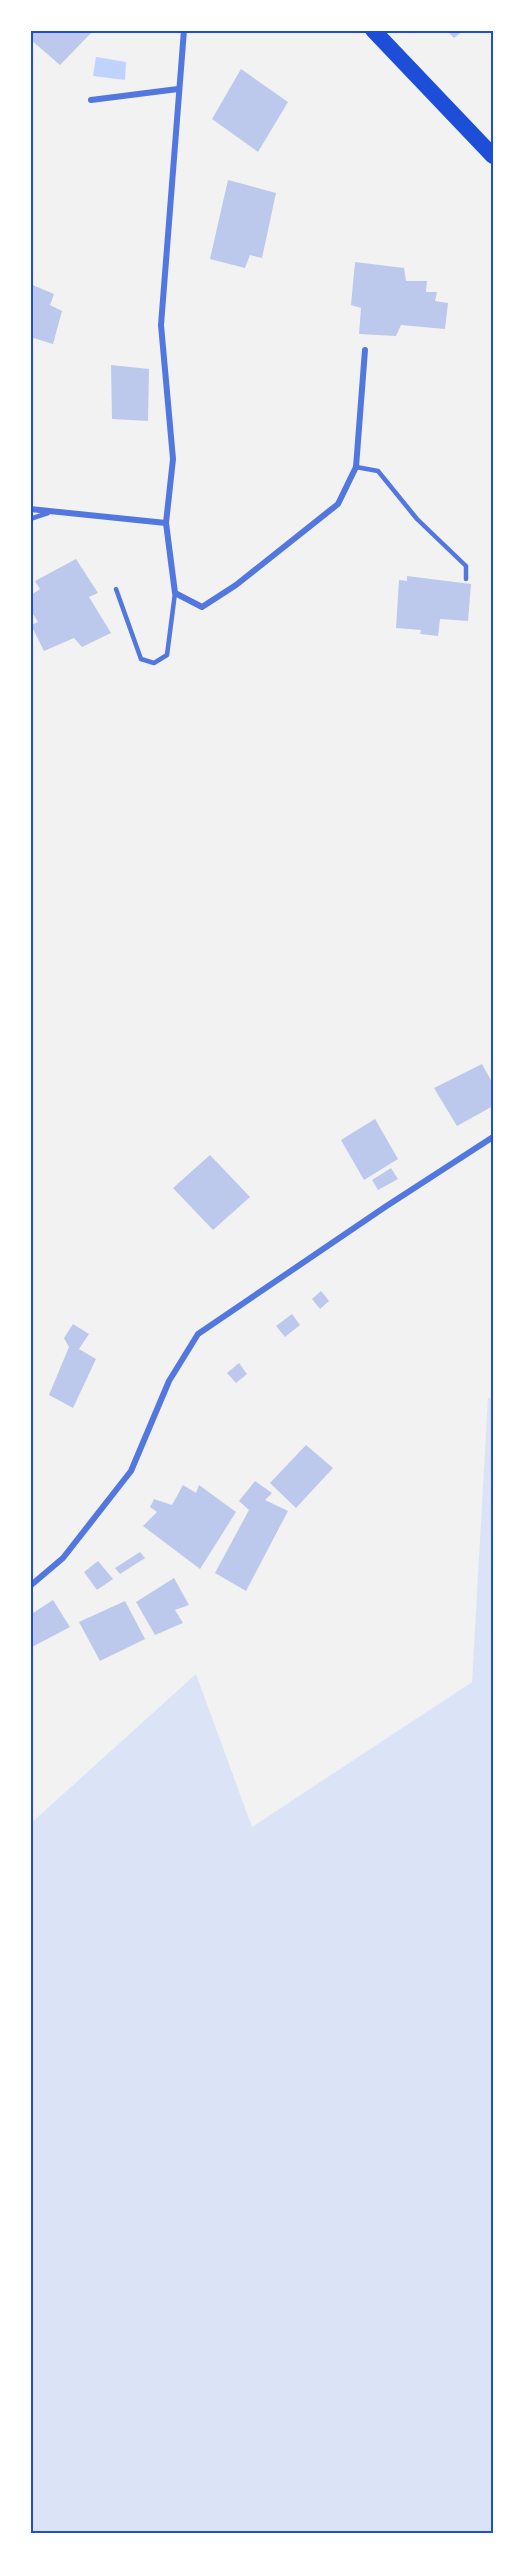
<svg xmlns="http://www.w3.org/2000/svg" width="523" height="2564" viewBox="0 0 523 2564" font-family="Overpass,sans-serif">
<rect width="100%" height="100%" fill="#f2f2f2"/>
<path fill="#dbe4f7" d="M 488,1397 L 493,1401 L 493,2534 L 30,2534 L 30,1824 L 196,1674 L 252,1827 L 472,1682 Z"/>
<path fill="#bfd3fe" d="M 96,57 L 126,62 L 125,80 L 93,76 Z"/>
<g fill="#bdc9ec">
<path d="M 30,30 L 94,30 L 60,65 L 30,39 Z"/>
<path d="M 446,30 L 464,30 L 454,38 Z"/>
<path d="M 241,69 L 288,102 L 258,152 L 212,119 Z"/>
<path d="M 228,180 L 276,193 L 262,258 L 250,255 L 245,268 L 210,259 Z"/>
<path d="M 355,262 L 404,268 L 406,281 L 427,281 L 426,292 L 437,292 L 435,301 L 448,303 L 445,329 L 401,325 L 396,336 L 359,334 L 361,308 L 351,305 Z"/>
<path d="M 30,284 L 54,294 L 50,305 L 62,311 L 53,344 L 30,337 Z"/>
<path d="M 111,365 L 149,369 L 148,421 L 112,419 Z"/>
<path d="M 76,559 L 98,593 L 89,597 L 111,633 L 82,647 L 74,638 L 44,651 L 31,625 L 38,622 L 30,609 L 30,596 L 40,589 L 35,581 Z"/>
<path d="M 407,576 L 471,584 L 468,621 L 440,619 L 438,636 L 420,634 L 421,630 L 396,628 L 399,580 L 407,581 Z"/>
<path d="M 482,1064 L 493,1084 L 493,1106 L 457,1126 L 434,1088 Z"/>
<path d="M 375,1119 L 398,1159 L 364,1180 L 341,1140 Z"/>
<path d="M 210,1155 L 250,1197 L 213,1230 L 173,1188 Z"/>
<path d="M 391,1168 L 398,1179 L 378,1190 L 372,1180 Z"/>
<path d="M 321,1291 L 329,1301 L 320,1309 L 312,1299 Z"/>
<path d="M 292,1314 L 300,1325 L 285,1337 L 276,1326 Z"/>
<path d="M 73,1324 L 89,1334 L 79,1349 L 96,1359 L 73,1408 L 49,1395 L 69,1347 L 64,1338 Z"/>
<path d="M 239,1363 L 247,1374 L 236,1383 L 227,1373 Z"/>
<path d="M 306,1445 L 333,1468 L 296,1508 L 270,1483 Z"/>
<path d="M 255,1481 L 272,1493 L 265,1500 L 288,1511 L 246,1591 L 215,1573 L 249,1510 L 239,1501 Z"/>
<path d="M 183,1485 L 196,1493 L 199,1485 L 236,1512 L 200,1569 L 143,1526 L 157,1512 L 150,1507 L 154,1499 L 172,1505 Z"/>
<path d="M 140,1552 L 145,1558 L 120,1574 L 115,1568 Z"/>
<path d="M 98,1561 L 113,1579 L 97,1590 L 84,1572 Z"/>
<path d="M 174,1578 L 189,1605 L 175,1610 L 183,1623 L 155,1635 L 136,1602 Z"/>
<path d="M 53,1600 L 70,1627 L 30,1648 L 30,1615 Z"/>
<path d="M 125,1601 L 145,1639 L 100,1661 L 79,1622 Z"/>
</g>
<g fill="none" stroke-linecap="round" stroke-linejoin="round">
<g stroke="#5277de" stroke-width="4.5">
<path d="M 356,467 L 378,471 L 417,519 L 466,566 L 466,579"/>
<path d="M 30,519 L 48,513"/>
<path d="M 116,589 L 141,659 L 154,663 L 167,655 L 175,593"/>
</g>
<g stroke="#5277de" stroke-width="6">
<path d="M 184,30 L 161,325 L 173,459 L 166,523 L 175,593 L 202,607 L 236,585 L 338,504 L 356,467 L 365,350"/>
<path d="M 91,100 L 178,89"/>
<path d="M 30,509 L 166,523"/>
<path d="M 30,1586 L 63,1558 L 131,1471 L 169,1381 L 198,1334 L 385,1207 L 493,1137"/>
</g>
<path stroke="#1d4ed8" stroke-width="16" d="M 373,30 L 493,156"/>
</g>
<rect width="523" height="2564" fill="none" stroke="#ffffff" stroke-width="63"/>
<rect x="32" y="32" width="460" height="2500" fill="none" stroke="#1d4ed8" stroke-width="2"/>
</svg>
